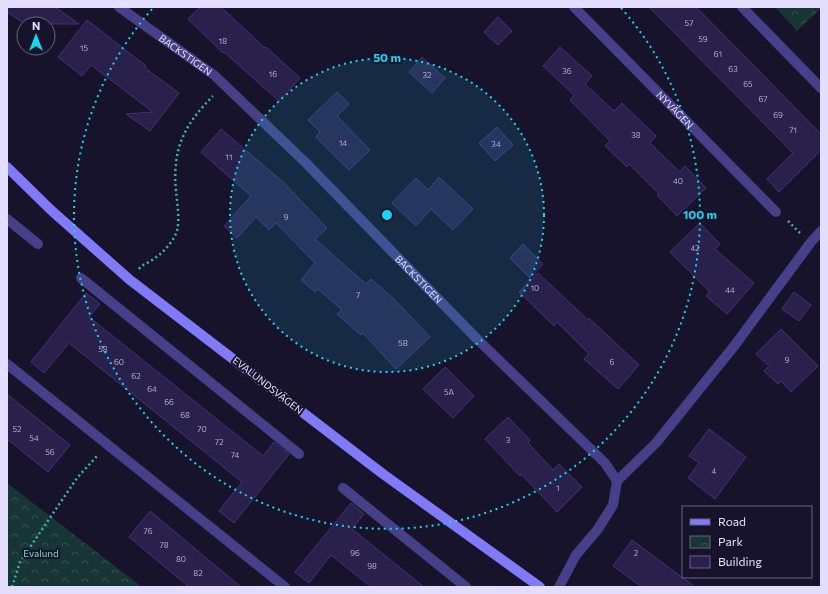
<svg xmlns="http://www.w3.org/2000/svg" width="828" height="594" viewBox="0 0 828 594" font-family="Commissioner,sans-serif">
<defs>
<pattern id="park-crowns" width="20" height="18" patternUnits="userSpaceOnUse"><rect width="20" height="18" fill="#163534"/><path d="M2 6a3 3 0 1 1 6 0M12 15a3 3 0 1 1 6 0" fill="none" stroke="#385252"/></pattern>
</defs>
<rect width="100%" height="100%" fill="#17132b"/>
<g fill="url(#park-crowns)">
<path d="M 775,7 L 821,7 L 821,8 L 797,31 Z"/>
<path d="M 7,483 L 142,587 L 7,587 Z"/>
</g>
<g fill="#29204b" stroke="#423376">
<path d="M 7,7 L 55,7 L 79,24 L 25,24 L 7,12 Z"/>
<path d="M 200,7 L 221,7 L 265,48 L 266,47 L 300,78 L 279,101 L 224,52 L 223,53 L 188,19 Z"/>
<path d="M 649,7 L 696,7 L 821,134 L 821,150 L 779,192 L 767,179 L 793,153 Z"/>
<path d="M 498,17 L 512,31 L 498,45 L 484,32 Z"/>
<path d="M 87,20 L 146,66 L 145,68 L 179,93 L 150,131 L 126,114 L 153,112 L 91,65 L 82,76 L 58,57 Z"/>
<path d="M 560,47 L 592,76 L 585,84 L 614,111 L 622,103 L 656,136 L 650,143 L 663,156 L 680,172 L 685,166 L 706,188 L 677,216 L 657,195 L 659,194 L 629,164 L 627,167 L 605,146 L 610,141 L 570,100 L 574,95 L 543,66 Z"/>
<path d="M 422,57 L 445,78 L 432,93 L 409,72 Z"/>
<path d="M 337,92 L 349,104 L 337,116 L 370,150 L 349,170 L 316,137 L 320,132 L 308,120 Z"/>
<path d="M 497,127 L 513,145 L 495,161 L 479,143 Z"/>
<path d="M 221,129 L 283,182 L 327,228 L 315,239 L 366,284 L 371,279 L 393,298 L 430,337 L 396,369 L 363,333 L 361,335 L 337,314 L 342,310 L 318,289 L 315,292 L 301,280 L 315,263 L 276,223 L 269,230 L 256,217 L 237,238 L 224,226 L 251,196 L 201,152 Z"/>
<path d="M 439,177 L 473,209 L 453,230 L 431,209 L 416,226 L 392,203 L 416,178 L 428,190 Z"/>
<path d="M 700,223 L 720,244 L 715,249 L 754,283 L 727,314 L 706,296 L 710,292 L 670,252 Z"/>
<path d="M 523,244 L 543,264 L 530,278 L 510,258 Z"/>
<path d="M 538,273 L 588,320 L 589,318 L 639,365 L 618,389 L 584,359 L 589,354 L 557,322 L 554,326 L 519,292 Z"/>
<path d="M 794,292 L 811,305 L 799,321 L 782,309 Z"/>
<path d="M 86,293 L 100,304 L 89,317 L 263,456 L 274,442 L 289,454 L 234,523 L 219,511 L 242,482 L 69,343 L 44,373 L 31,362 Z"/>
<path d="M 781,329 L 818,366 L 791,392 L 781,381 L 778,384 L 764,371 L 769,366 L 756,354 Z"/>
<path d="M 445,367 L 474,396 L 453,418 L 423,389 Z"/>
<path d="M 7,394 L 70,445 L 48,472 L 7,439 Z"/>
<path d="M 508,417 L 530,440 L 528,443 L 553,470 L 559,464 L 582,487 L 557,512 L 521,474 L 520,476 L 485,439 Z"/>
<path d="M 709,429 L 746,457 L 715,499 L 688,478 L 699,463 L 689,456 Z"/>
<path d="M 351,503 L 364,514 L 352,529 L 424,587 L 371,587 L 331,555 L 309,583 L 295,572 Z"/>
<path d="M 150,511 L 205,557 L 241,587 L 189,587 L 129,537 Z"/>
<path d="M 632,540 L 695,587 L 642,587 L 613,566 Z"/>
</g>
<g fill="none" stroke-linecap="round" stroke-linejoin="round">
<g stroke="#38b8b3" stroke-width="2.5" stroke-dasharray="2 3" stroke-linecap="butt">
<path d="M 788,221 L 800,233"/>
<path d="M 139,269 C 142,265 145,264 149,262 C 161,255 172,244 177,231 C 180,220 177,202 176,191 C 172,149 184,125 213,96"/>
<path d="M 12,587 L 20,562 L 77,478 L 97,456"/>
</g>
<g stroke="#454087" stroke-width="10">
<path d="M 742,7 L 821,88"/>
<path d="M 7,219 L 38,244"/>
<path d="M 81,278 L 299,454"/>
<path d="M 7,364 L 285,587"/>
<path d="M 617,481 L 656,443 L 735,345 L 811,242 L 821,231"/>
<path d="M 343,488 L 466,587"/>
</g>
<g stroke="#454087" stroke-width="10">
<path id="s1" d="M 119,7 L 214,75 L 306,163 L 477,339 L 605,463 L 617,481 L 613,505 L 598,529 L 576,555 L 559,587"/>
<path id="s2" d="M 574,7 L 776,212"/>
</g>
<path stroke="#807af8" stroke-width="10" d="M 7,167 L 52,211 L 130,280 L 383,474 L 540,587"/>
</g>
<circle cx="387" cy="215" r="157" fill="#14d8f3" fill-opacity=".12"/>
<g fill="none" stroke="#14d8f3" stroke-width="2" stroke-dasharray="2 4">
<circle cx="387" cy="215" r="157"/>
<path d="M621 8A313 313 0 1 1 153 8"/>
</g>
<g text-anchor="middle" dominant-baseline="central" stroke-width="4" stroke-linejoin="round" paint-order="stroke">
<g font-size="8" fill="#b4aed0">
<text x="689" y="23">57</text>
<text x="703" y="39">59</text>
<text x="223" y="41">18</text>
<text x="84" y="48">15</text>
<text x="718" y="54">61</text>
<text x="733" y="69">63</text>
<text x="567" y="71">36</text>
<text x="273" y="74">16</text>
<text x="427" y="75">32</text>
<text x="748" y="84">65</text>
<text x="763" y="99">67</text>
<text x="778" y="115">69</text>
<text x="793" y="130">71</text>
<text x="636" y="135">38</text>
<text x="343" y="143">14</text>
<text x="496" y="144">34</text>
<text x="229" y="157">11</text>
<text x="678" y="181">40</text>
<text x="286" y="217">9</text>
<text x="695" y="248">42</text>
<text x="535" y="288">10</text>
<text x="730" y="290">44</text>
<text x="358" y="295">7</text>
<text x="403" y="343">5B</text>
<text x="103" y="349">58</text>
<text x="787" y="360">9</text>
<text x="119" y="362">60</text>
<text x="612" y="362">6</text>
<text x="136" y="376">62</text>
<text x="152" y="389">64</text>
<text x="449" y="392">5A</text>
<text x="169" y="402">66</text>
<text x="185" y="415">68</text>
<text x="17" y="429">52</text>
<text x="202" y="429">70</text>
<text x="34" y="438">54</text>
<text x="508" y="440">3</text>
<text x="219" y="442">72</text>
<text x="50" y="452">56</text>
<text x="235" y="455">74</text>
<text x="714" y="471">4</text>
<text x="558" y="488">1</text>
<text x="148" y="531">76</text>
<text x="164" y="545">78</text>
<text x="355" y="553">96</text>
<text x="636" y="553">2</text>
<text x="181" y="559">80</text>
<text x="372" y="566">98</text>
<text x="198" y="573">82</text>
</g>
<g font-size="10" fill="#e3defd" stroke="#17132b">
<text stroke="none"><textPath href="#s1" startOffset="82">BACKSTIGEN</textPath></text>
<text stroke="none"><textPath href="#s2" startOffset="144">NYVÄGEN</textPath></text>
<text stroke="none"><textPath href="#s1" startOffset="406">BACKSTIGEN</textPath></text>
<text transform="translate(268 385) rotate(38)">EVALUNDSVÄGEN</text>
</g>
<g font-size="10" fill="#6cdcc2" stroke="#17132b">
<text x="41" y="553">Evalund</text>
</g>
</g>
<circle cx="387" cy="215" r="6" fill="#14d8f3" stroke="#17132b" stroke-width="2"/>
<g font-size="12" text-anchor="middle" font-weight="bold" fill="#14d8f3" stroke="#17132b" stroke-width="4" stroke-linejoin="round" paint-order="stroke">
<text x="387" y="62">50 m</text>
<text x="700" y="219">100 m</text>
</g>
<rect width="828" height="594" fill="none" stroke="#e3defd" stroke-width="16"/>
<rect x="682" y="506" width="130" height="72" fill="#17132b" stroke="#69647f"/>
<rect x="690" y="519" width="20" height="6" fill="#807af8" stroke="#69647f"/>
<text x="718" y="526" font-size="12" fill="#e3defd">Road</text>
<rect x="690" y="536" width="20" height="12" fill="url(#park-crowns)" stroke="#69647f"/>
<text x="718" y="546" font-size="12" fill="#e3defd">Park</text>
<rect x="690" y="556" width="20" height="12" fill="#29204b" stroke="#69647f"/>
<text x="718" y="566" font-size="12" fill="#e3defd">Building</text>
<g transform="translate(36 36)"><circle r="19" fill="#17132b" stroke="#69647f"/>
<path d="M0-3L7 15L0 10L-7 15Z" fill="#14d8f3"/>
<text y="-6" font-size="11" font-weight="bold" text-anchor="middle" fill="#e3defd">N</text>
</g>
</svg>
